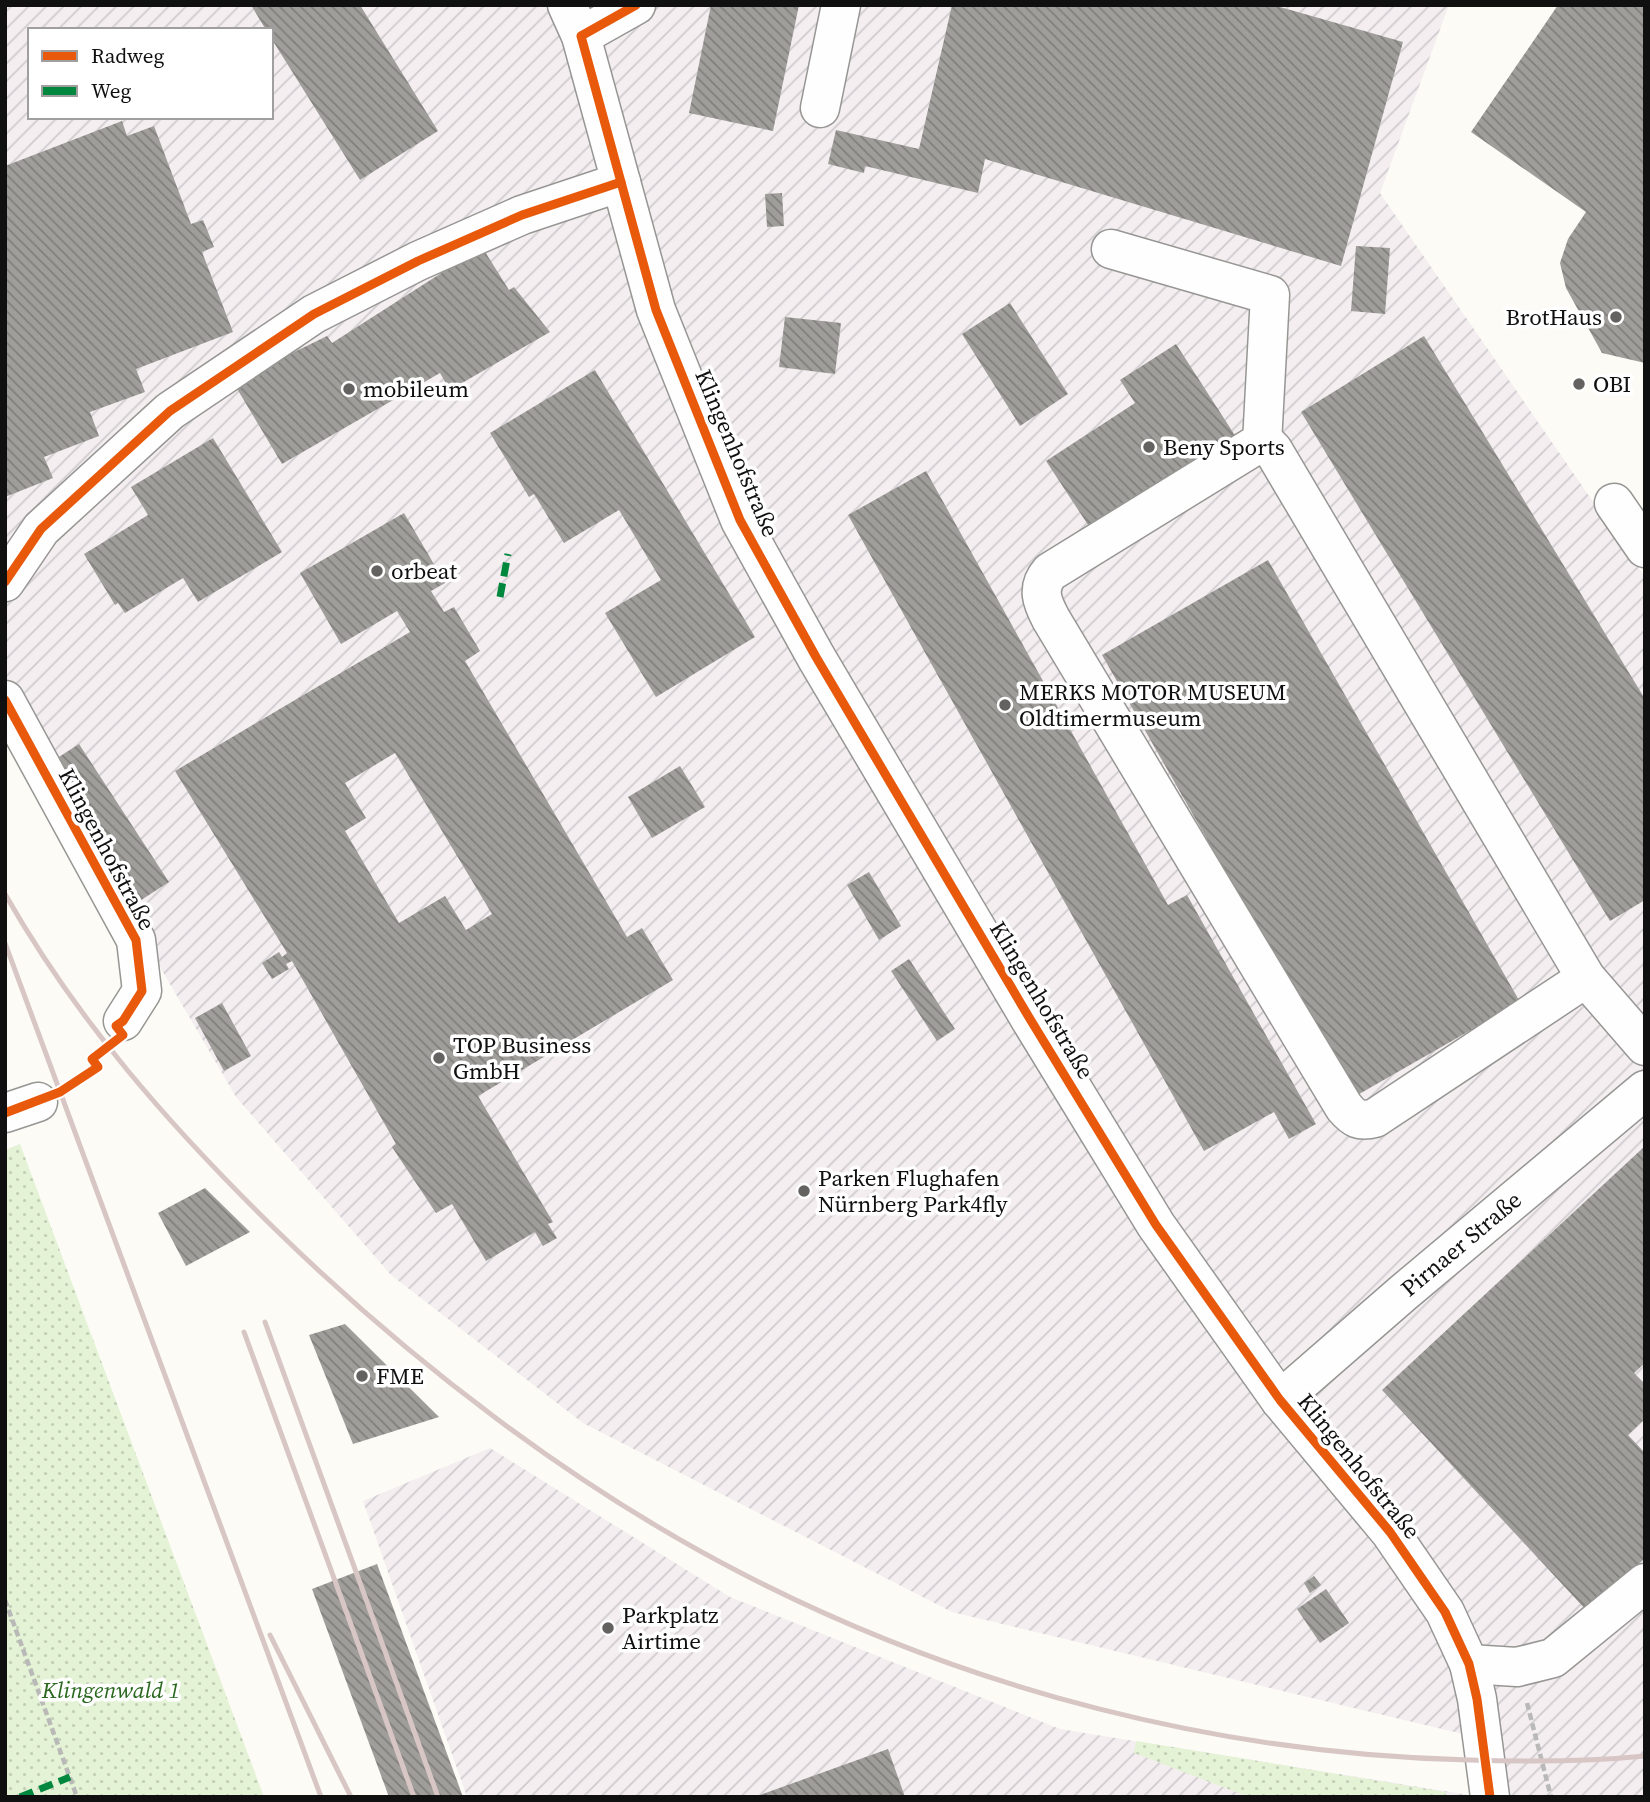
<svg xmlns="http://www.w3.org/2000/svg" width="1650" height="1802" viewBox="0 0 1650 1802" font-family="'Source Serif 4',serif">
<defs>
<pattern id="industrial-furrows" width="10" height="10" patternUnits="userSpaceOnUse" patternTransform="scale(1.75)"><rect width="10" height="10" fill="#f4eef1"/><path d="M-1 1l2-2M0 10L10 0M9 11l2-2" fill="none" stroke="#d0cbce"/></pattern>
<pattern id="grass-dots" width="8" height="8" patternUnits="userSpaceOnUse" patternTransform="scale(1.75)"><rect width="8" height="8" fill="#e4f2d5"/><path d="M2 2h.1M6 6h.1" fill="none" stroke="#c3ceb6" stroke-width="1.8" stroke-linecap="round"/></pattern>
<pattern id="building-back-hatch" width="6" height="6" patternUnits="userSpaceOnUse" patternTransform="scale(1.75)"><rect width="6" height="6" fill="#a09e9a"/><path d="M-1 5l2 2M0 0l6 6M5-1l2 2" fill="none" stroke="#817f7c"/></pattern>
</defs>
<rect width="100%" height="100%" fill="#fcfbf5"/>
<path fill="url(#industrial-furrows)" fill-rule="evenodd" d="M 5,5 L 1449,5 L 1380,193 L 1645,577 L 1645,1797 L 467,1797 L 363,1501 L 490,1448 L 730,1597 L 1060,1729 L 1469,1795 L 1463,1734 L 952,1612 L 583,1423 L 391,1275 L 236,1097 L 5,702 ZM 30,30 L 271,30 L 271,117 L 30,117 Z"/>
<g fill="url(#grass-dots)">
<path d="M 20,1144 L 264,1797 L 5,1797 L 5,1150 Z"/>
<path d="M 1136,1741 L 1446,1792 L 1446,1797 L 1249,1797 L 1134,1753 Z"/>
</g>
<g fill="url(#building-back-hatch)" fill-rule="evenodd">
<path d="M 251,5 L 360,5 L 438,131 L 360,180 L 271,38 L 271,30 L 266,30 Z"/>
<path d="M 711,5 L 799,5 L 773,131 L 689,113 Z"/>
<path d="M 952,5 L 1273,5 L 1403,42 L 1341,266 L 985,159 L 978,193 L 865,166 L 864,173 L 828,164 L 836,130 L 919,149 Z"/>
<path d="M 1558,5 L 1645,5 L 1645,363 L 1602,353 L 1566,288 L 1560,263 L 1568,239 L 1586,212 L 1471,132 Z"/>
<path d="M 122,121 L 127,136 L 154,126 L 191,224 L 203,220 L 208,232 L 214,247 L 202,252 L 233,332 L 136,369 L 145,392 L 90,412 L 99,436 L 44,457 L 53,478 L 5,497 L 5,166 Z"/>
<path d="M 782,193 L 784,226 L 767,227 L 765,194 Z"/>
<path d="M 1356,246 L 1390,248 L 1385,314 L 1351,311 Z"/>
<path d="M 482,247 L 509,290 L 514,287 L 550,332 L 450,390 L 440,373 L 282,464 L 233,382 L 327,336 L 332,343 Z"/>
<path d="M 1010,303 L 1068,394 L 1020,426 L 962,334 Z"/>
<path d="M 785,317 L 841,323 L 835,374 L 779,367 Z"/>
<path d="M 1424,336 L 1645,699 L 1645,900 L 1610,921 L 1301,412 Z"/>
<path d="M 1176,344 L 1236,437 L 1092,531 L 1046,461 L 1135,403 L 1120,380 Z"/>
<path d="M 595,370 L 755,637 L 656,697 L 605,613 L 661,580 L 619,510 L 564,543 L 534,494 L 529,497 L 490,433 Z"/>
<path d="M 213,438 L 282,552 L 198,602 L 183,578 L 125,613 L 118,603 L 115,605 L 84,554 L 148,515 L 131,487 Z"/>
<path d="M 926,471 L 1168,905 L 1187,895 L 1316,1124 L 1289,1139 L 1274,1112 L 1204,1151 L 848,515 Z"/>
<path d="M 404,513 L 445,583 L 431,591 L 444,612 L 454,607 L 480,651 L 465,661 L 627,937 L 642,928 L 673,980 L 478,1096 L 553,1222 L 548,1224 L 557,1238 L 543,1246 L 535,1232 L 486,1261 L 452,1204 L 436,1213 L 392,1147 L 396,1144 L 292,961 L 286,964 L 289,969 L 272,979 L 262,963 L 279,952 L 282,957 L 287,953 L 175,771 L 410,632 L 397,611 L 341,644 L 300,573 ZM 395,753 L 492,914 L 466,930 L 445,896 L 399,923 L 345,831 L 366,818 L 345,783 Z"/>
<path d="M 1268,560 L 1520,1002 L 1354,1097 L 1102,655 Z"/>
<path d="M 79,744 L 169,882 L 135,904 L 45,766 Z"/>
<path d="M 680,766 L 705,807 L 652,838 L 628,797 Z"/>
<path d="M 869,872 L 901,926 L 879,940 L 847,885 Z"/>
<path d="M 909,959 L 955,1029 L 937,1041 L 891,971 Z"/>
<path d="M 222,1003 L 251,1056 L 224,1071 L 195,1018 Z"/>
<path d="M 1645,1146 L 1645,1363 L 1634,1373 L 1645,1384 L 1645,1419 L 1628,1435 L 1645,1453 L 1645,1558 L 1587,1611 L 1382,1390 Z"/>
<path d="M 205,1188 L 250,1232 L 186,1266 L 158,1213 Z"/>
<path d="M 345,1324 L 439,1417 L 353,1444 L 309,1335 Z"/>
<path d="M 377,1564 L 463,1797 L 389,1797 L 312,1589 Z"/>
<path d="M 1314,1576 L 1321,1585 L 1310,1593 L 1304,1583 Z"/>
<path d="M 1326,1589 L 1349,1623 L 1320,1643 L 1297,1609 Z"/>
<path d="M 888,1749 L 905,1797 L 758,1797 L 757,1796 Z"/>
</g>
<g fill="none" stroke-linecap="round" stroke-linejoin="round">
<g stroke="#969693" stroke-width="41">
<g id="minor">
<path d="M 567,5 L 581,36 L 656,310 L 740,520 L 816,657 L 1030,1019 L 1156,1225 L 1280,1400 L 1390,1532 L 1445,1612 L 1469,1664 L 1477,1699 L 1490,1797"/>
<path d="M 581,36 L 636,5"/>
<path d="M 820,108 L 841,5"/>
<path d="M 1111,249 L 1270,295 L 1262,443"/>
<path d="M 1614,503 L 1645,548"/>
<path d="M 5,582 L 41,529 L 170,411 L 314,314 L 418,261 L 522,215 L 621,182"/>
<path d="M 5,700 L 136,940 L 142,991 L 123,1021"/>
<path d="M 1586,978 L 1375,1118 C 1360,1122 1354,1119 1344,1107 L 1051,619 C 1042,602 1036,588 1050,572 L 1256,445 L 1268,445 L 1273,450 L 1586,978 L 1645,1046"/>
<path d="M 5,1113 L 38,1102"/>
<path d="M 1280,1400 L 1403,1293 L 1645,1090"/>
<path d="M 1469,1664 L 1517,1667 L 1553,1658 L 1645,1583"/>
</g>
</g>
<g stroke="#b9b9b8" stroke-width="4.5" stroke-dasharray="7 3.5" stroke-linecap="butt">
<path d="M 71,1085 L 98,1067 L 92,1059 L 102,1051"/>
<path d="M 5,1600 L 77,1797"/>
<path d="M 1527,1703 L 1551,1797"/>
</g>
<use href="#minor" stroke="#fffefe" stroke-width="38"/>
<g stroke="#d8c6c5" stroke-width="5">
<path d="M 5,894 C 78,1022 170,1126 274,1228 C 410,1361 575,1488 745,1575 C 969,1690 1218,1754 1469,1760 C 1527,1762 1586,1762 1645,1756"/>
<path d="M 5,943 L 321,1797"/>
<path d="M 265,1322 L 438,1797"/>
<path d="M 244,1332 L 414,1797"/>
<path d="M 270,1635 L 351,1797"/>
</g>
<g stroke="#00873e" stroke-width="7" stroke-dasharray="14 7" stroke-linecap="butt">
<path d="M 500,597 L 508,554"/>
<path d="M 20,1797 L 70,1777"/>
</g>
<g stroke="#fff" stroke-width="13">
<g id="cycleway">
<path d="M 636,5 L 581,36 L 656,310 L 740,520 L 816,657 L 1030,1019 L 1156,1225 L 1280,1400 L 1390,1532 L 1445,1612 L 1469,1664 L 1477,1699 L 1490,1797"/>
<path d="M 5,582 L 41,529 L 170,411 L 314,314 L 418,261 L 522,215 L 621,182"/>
<path d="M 5,700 L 136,940 L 142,991 L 123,1021 L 116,1026 L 123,1035 L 92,1059 L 98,1067 L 60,1092 L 5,1113"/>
</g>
</g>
<use href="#cycleway" stroke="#e8590c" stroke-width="9"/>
</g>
<g fill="#636260" stroke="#fff" stroke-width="2.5">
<circle cx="1616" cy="317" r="7"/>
<circle cx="1579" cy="384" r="7"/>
<circle cx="349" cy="389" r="7"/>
<circle cx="1149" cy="447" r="7"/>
<circle cx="377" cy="571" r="7"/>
<circle cx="1005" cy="705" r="7"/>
<circle cx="439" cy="1058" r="7"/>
<circle cx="804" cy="1191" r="7"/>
<circle cx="362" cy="1376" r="7"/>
<circle cx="608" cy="1628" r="7"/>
</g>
<g text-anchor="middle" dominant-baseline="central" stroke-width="7" stroke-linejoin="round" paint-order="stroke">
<g font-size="23" fill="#101010" stroke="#fff" text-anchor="start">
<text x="1602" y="317" text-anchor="end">BrotHaus</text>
<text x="1593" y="384">OBI</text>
<text x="363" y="389">mobileum</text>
<text x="1163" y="447">Beny Sports</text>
<text x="391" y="571">orbeat</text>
<text x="1019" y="692">MERKS MOTOR MUSEUM<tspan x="1019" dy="26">Oldtimermuseum</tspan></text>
<text x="453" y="1045">TOP Business<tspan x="453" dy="26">GmbH</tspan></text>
<text x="818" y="1178">Parken Flughafen<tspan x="818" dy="26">Nürnberg Park4fly</tspan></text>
<text x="376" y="1376">FME</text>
<text x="622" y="1615">Parkplatz<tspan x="622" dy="26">Airtime</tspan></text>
</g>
<g font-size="23" fill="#101010" stroke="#fff">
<text transform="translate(737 453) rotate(67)">Klingenhofstraße</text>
<text transform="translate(107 849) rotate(62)">Klingenhofstraße</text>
<text transform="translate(1042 1000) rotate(59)">Klingenhofstraße</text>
<text transform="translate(1461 1244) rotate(-40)">Pirnaer Straße</text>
<text transform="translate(1359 1466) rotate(51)">Klingenhofstraße</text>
</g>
<g font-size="23" font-style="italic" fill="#2a681f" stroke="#fff">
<text x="111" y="1690">Klingenwald 1</text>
</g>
</g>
<rect width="1650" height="1802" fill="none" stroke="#101010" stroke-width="14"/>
<rect x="28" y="28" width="245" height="91" fill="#ffffff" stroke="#9f9f9f" stroke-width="2"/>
<rect x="42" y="51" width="35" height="10" fill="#e8590c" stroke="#9f9f9f" stroke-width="2"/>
<text x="91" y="63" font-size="21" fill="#101010">Radweg</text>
<rect x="42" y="86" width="35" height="10" fill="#00873e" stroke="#9f9f9f" stroke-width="2"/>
<text x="91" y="98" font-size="21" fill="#101010">Weg</text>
</svg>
